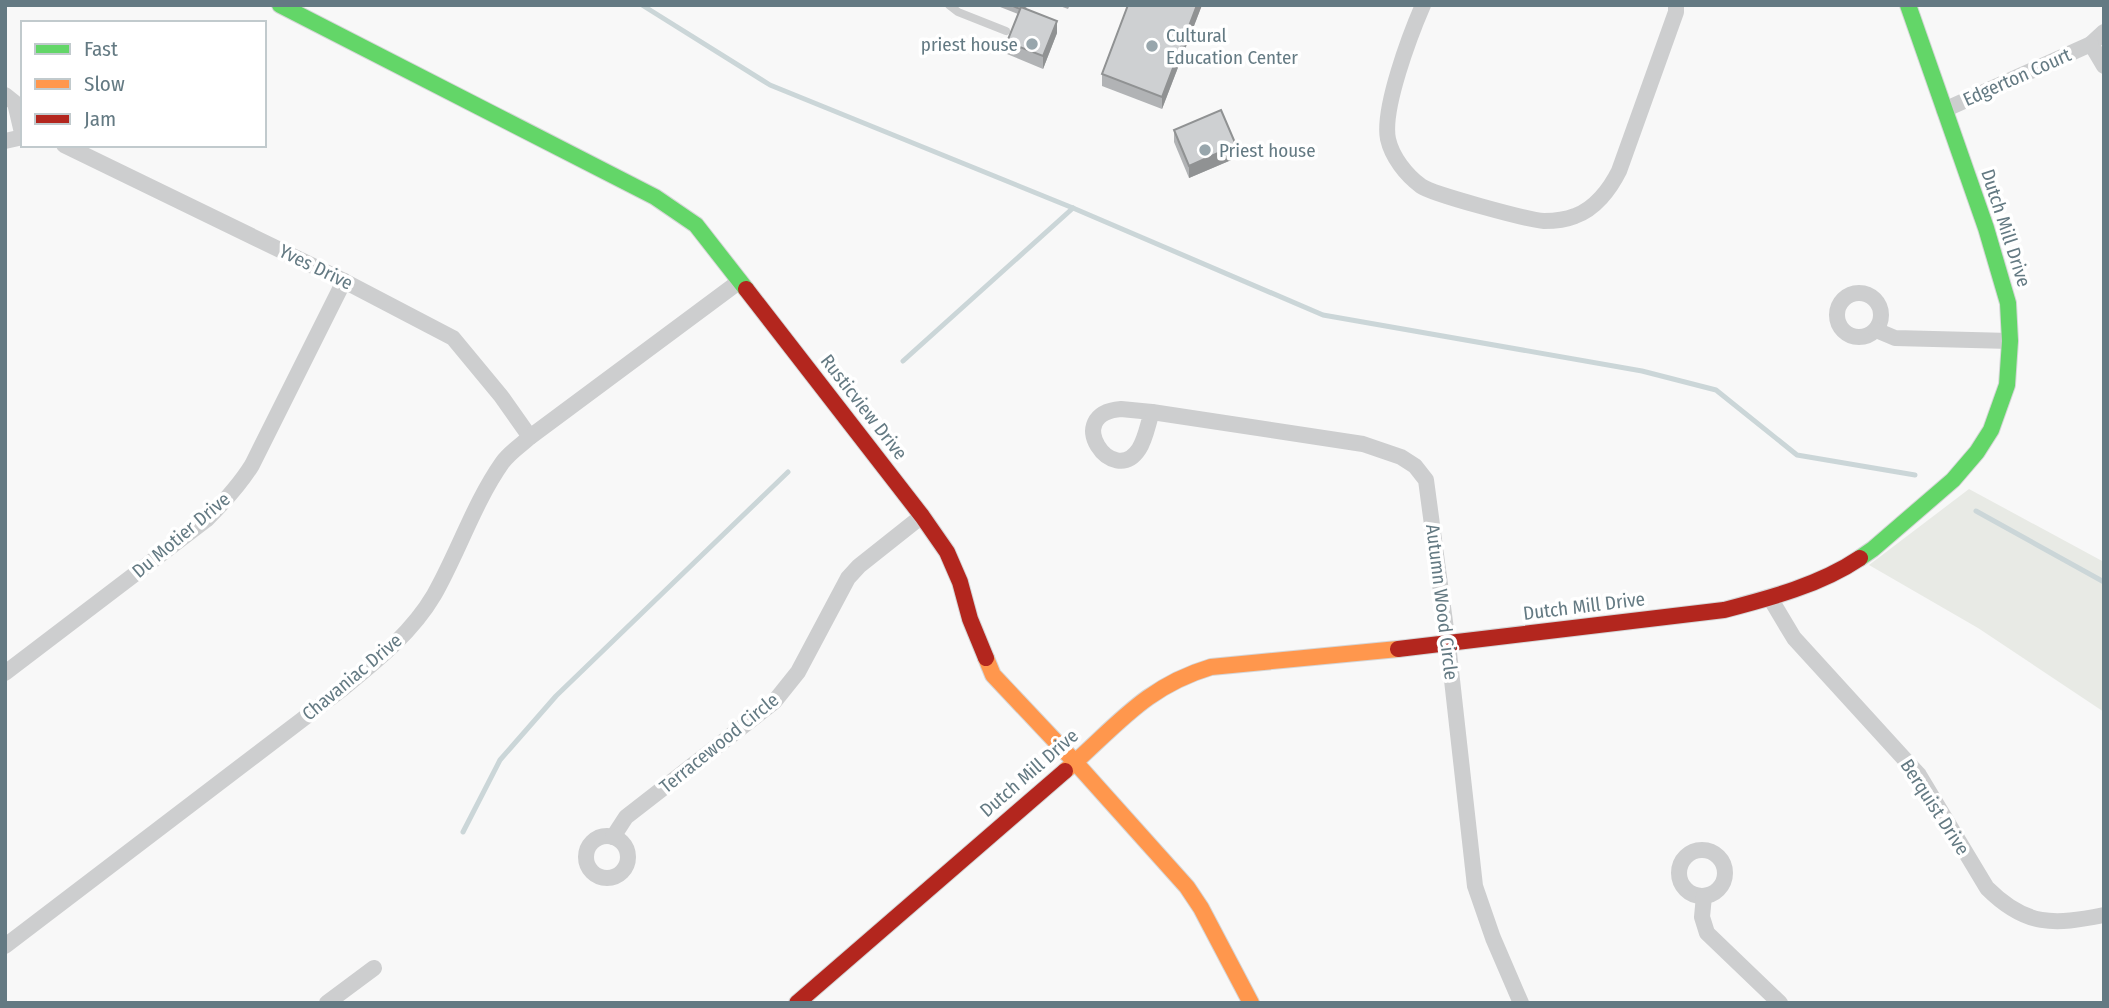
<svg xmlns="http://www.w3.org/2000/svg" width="2109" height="1008" viewBox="0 0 2109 1008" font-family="'Fira Sans Condensed',sans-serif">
<rect width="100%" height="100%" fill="#f8f8f8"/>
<path fill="#e8eae5" d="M 1969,489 L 2104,562 L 2104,712 L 1978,628 L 1869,565 Z"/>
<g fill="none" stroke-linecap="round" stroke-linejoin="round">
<g stroke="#cbd6d8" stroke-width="5">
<path d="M 642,5 L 770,85 L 1073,208 L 1323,315 L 1642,371 L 1716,390 L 1797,455 L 1915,475"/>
<path d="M 903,361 L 1073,208"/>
<path d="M 1976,511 L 2104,582"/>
<path d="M 463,832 L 500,760 L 556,696 L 788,472"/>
</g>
<g stroke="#d5d6d7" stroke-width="18">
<g id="fast">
<path d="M 280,5 L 655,197 L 696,225 L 746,289"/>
<path d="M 1860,558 L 1873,549 L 1953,480 L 1977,452 L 1991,430 L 2007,385 L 2010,341 L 2008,303 L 1986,228 L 1908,5"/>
</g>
</g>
<g stroke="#d5d6d7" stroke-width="18">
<g id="slow">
<path d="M 986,658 L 993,675 L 1075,762 L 1187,887 L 1201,908 L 1251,1003"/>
<path d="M 1065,771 C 1116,727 1144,687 1211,667 L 1398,649"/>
</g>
</g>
<g stroke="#d5d6d7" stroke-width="18">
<g id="jam">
<path d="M 746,289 L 922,516 L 947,552 L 960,582 L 970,619 L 986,658"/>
<path d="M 1398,649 L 1724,610 C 1770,598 1820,585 1860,558"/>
<path d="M 797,1003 L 1065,771"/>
</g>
</g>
<path stroke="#cdcecf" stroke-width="8" d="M 949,5 L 958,12 L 1006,31"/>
<g stroke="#cdcecf" stroke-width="16">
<path d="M 1423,5 C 1410,35 1382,109 1388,139 C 1392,157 1406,175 1421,186 C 1432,194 1528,220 1544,221 C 1555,221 1565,220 1575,216 C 1595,209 1610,189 1619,171 L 1676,12 L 1676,5"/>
<path d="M 2104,32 L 2091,44 L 2104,66"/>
<path d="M 5,95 L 15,103 L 23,137"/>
<path d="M 1944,110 L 2091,44"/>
<path d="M 5,141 L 23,137"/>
<path d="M 64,145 L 344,281 L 453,338 L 501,396 L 530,437"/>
<circle cx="1859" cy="315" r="22"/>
<path d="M 1876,330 L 1895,338 L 2010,341"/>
<path d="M 1121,409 L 1152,412 C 1148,423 1146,438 1139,449 C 1113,489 1061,414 1121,409 Z"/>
<path d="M 1152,412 L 1363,444 L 1401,457 L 1415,466 L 1426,480 L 1448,644 L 1475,886 L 1493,938 L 1521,1003"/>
<path d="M 1770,598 L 1794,638 L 1919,775 L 1987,888 C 2026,927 2054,925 2104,915"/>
<path d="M 5,673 L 206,520 C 224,502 239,486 252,465 L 344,281"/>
<circle cx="607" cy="857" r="21"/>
<path d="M 613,837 L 626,817 L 774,702 L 798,672 L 848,578 L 859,566 L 922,516"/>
<circle cx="1702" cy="873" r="23"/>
<path d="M 1704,896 L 1702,917 L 1707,933 L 1780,1003"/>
<path d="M 5,946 L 341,690 C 375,662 411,634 434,595 C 458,553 474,503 502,463 C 509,453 521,445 530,437 L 740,281"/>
<path d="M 327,1003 L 374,968"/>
</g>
<use href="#fast" stroke="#63d668" stroke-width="16"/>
<use href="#slow" stroke="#ff974d" stroke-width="16"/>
<use href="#jam" stroke="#b3261e" stroke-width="16"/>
</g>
<g fill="#b1b3b5">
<path d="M 995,5 L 1027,5 L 1026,9 L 1057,33 L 1043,69 L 1007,54 L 1007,42 L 1018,14 Z"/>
<path d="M 1057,5 L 1070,5 L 1068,9 Z"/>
<path d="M 1202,5 L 1162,109 L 1102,86 L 1102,74 Z"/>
<path d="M 1174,130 L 1236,158 L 1189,178 L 1174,142 Z"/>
</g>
<g fill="#909293">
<path d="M 1197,5 L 1202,5 L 1162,109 L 1162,97 Z"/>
<path d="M 1057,21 L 1057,33 L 1043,69 L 1043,56 Z"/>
<path d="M 1236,145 L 1236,158 L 1189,178 L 1189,166 Z"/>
</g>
<g fill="#ced0d2" stroke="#909293" stroke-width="2">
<path d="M 1011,5 L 1025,5 L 1024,8 L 1021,7 L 1020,9 Z"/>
<path d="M 1128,5 L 1197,5 L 1162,97 L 1102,74 Z"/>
<path d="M 1021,7 L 1057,21 L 1043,56 L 1007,42 Z"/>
<path d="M 1221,110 L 1236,145 L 1189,166 L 1174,130 Z"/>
</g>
<g fill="#98a6ac" stroke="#fff" stroke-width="2.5">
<circle cx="1032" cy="44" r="7"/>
<circle cx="1152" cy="46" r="7"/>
<circle cx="1205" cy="150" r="7"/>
</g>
<g text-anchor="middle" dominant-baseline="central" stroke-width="7" stroke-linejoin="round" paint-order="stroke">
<g font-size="19" fill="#647a83" stroke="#fff" text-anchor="start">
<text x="1166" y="35">Cultural<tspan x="1166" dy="22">Education Center</tspan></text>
<text x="1018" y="44" text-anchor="end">priest house</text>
<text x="1219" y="150">Priest house</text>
</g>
<g font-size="19" fill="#647a83" stroke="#fff">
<text transform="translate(2017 77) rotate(-24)">Edgerton Court</text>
<text transform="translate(2006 228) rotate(72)">Dutch Mill Drive</text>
<text transform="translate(316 267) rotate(26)">Yves Drive</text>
<text transform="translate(864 407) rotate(52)">Rusticview Drive</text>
<text transform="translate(181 535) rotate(-40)">Du Motier Drive</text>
<text transform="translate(1442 602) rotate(83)">Autumn Wood Circle</text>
<text transform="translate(1584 606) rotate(-7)">Dutch Mill Drive</text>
<text transform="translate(352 677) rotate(-40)">Chavaniac Drive</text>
<text transform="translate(719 743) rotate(-39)">Terracewood Circle</text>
<text transform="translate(1029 773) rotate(-41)">Dutch Mill Drive</text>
<text transform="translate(1935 807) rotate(57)">Berquist Drive</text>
</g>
</g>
<rect width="2109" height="1008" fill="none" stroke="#647a83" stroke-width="14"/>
<rect x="21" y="21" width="245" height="126" fill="#ffffff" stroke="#c1cacd" stroke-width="2"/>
<rect x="35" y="44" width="35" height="10" fill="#63d668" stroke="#c1cacd" stroke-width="2"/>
<text x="84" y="56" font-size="21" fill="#647a83">Fast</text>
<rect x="35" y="79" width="35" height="10" fill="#ff974d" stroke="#c1cacd" stroke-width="2"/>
<text x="84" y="91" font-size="21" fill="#647a83">Slow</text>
<rect x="35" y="114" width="35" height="10" fill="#b3261e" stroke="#c1cacd" stroke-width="2"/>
<text x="84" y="126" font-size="21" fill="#647a83">Jam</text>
</svg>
